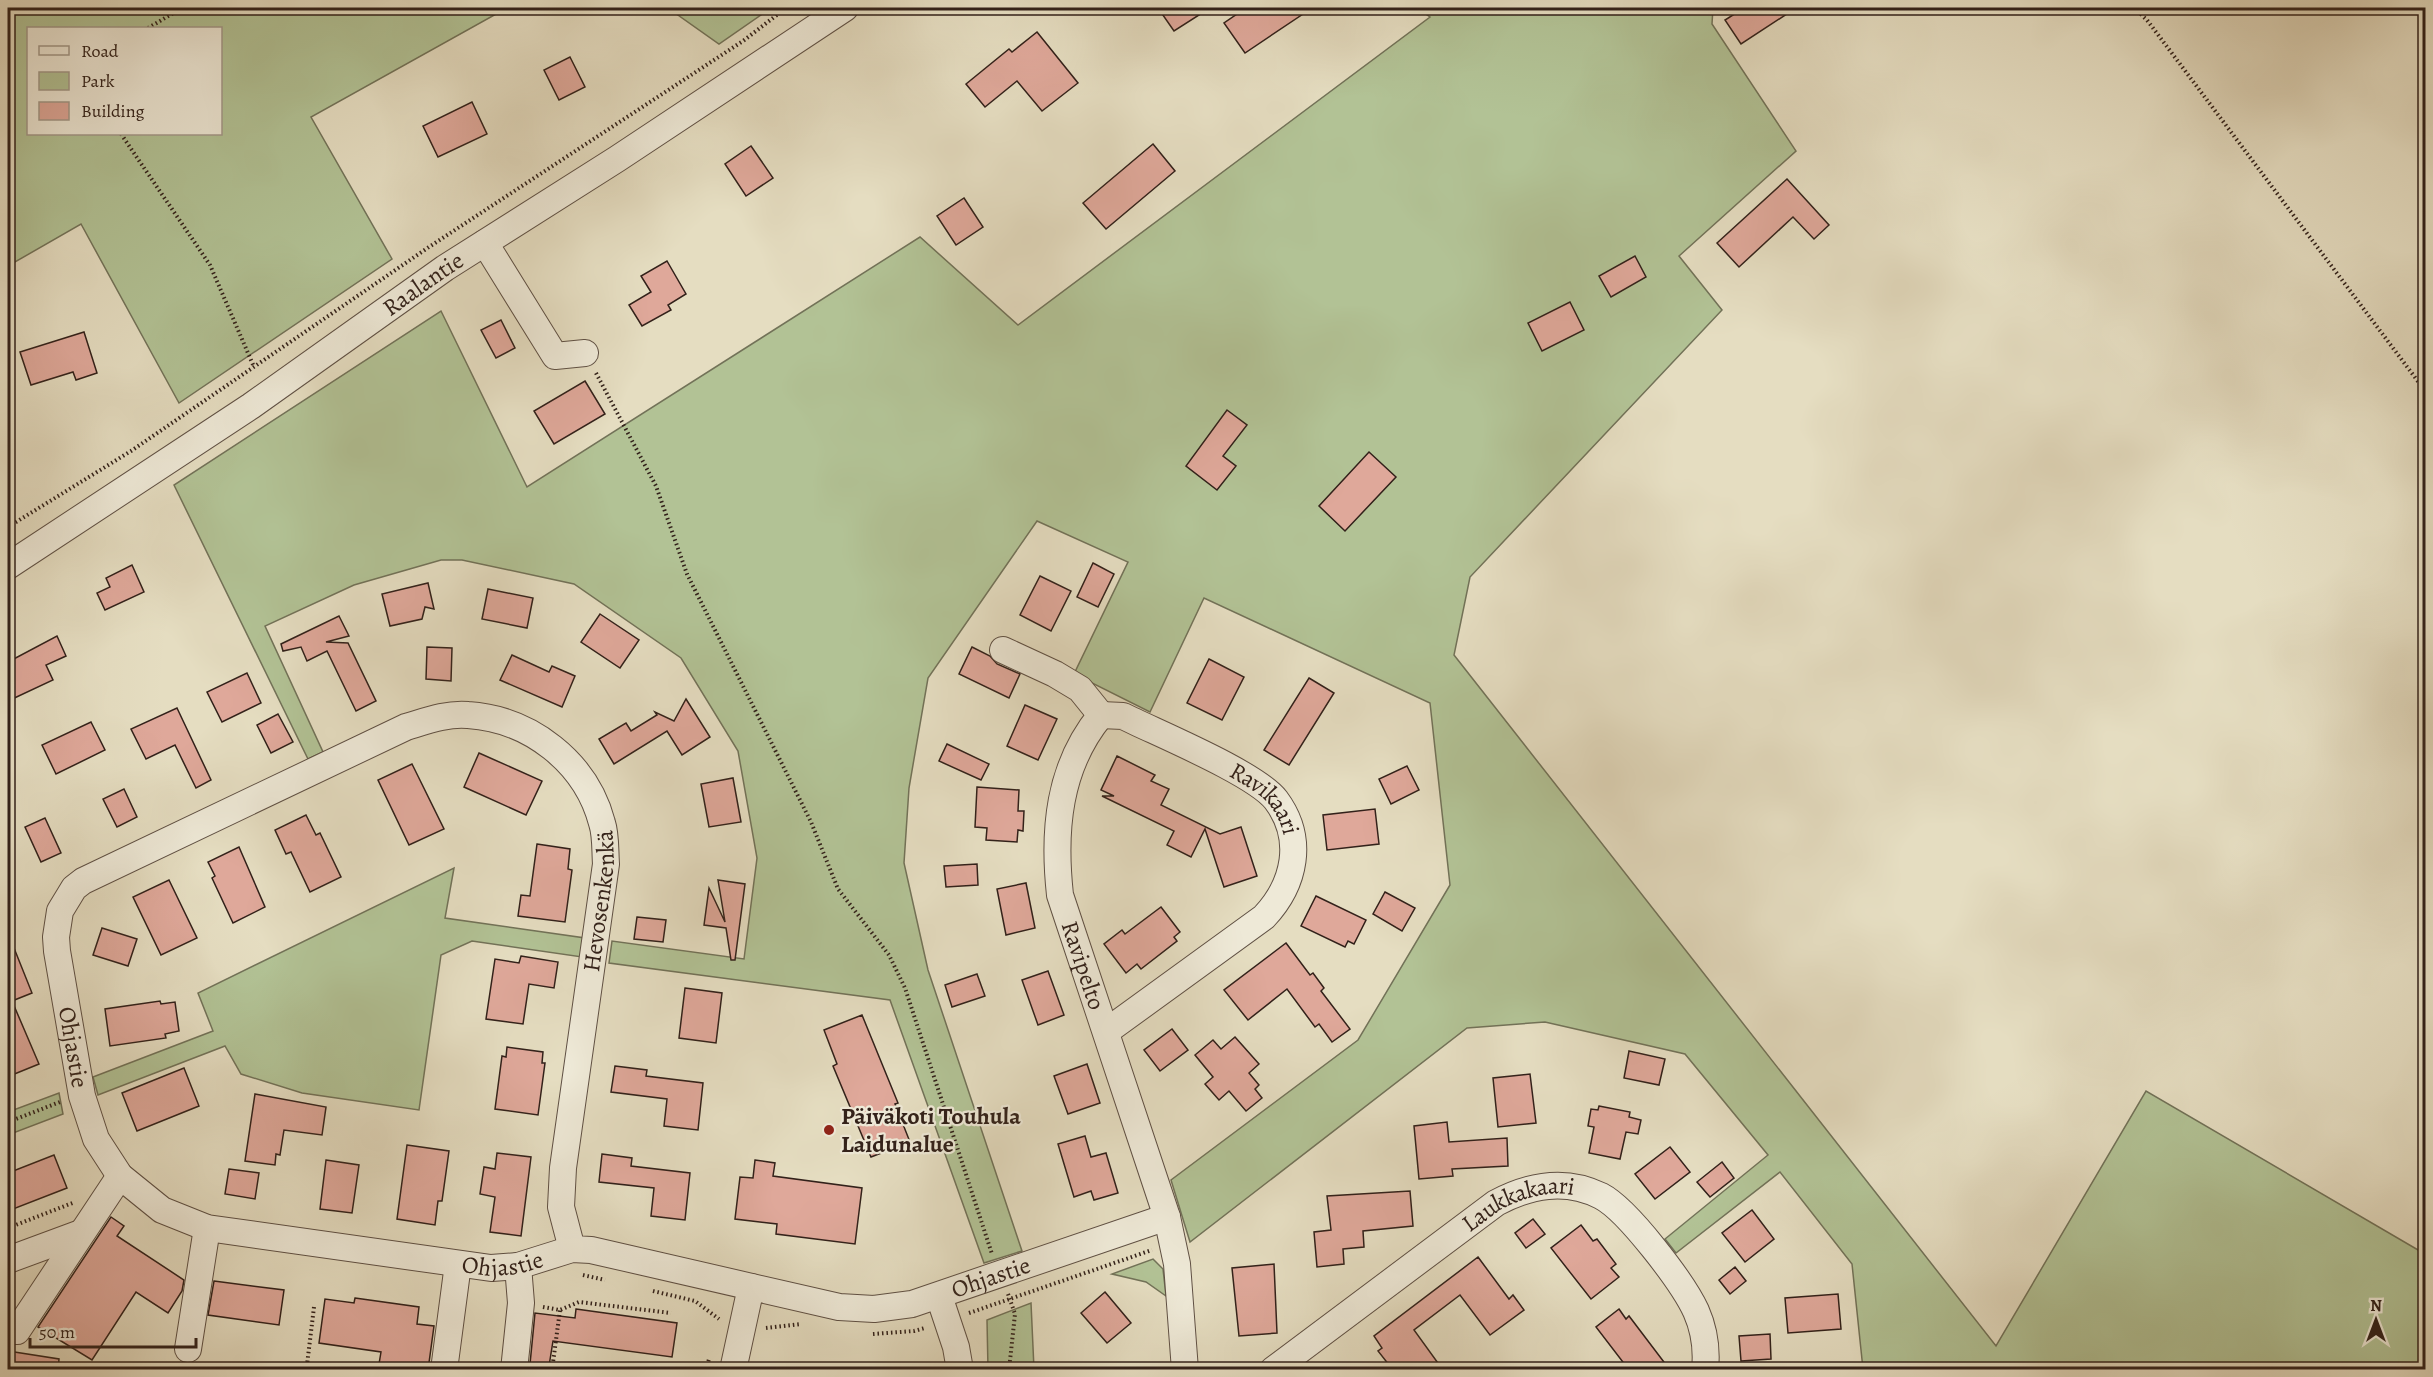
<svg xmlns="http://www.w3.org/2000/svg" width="2433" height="1377" viewBox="0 0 2433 1377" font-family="Alegreya,serif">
<rect width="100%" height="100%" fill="#e5ddc1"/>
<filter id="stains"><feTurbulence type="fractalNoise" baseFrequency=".00333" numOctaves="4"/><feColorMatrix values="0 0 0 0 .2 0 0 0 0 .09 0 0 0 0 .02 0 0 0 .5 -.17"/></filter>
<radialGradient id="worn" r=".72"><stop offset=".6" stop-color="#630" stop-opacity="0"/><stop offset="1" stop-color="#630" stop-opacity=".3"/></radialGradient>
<g fill="#b2c295" stroke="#727258" stroke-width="1.5" fill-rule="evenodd">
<path d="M 8,8 L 507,8 L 311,117 L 392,259 L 179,403 L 81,224 L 8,266 ZM 28,28 L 220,28 L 220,134 L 28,134 Z"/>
<path d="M 668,8 L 771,8 L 719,44 Z"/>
<path d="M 1417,8 L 1713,8 L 1712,24 L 1796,151 L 1679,256 L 1722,310 L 1470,577 L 1454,655 L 1996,1346 L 2146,1091 L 2425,1254 L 2425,1369 L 1863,1369 L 1852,1264 L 1780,1172 L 1676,1253 L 1665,1239 L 1768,1155 L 1685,1054 L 1545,1022 L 1467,1028 L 1190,1242 L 1171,1180 L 1358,1040 L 1450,885 L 1430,703 L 1204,598 L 1150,712 L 1074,674 L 1128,562 L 1037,521 L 928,678 L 909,788 L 904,863 L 928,970 L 1022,1251 L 984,1263 L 890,1000 L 609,963 L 612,941 L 744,959 L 757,858 L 738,751 L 681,658 L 574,584 L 462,560 L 441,560 L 354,585 L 265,626 L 323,752 L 308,759 L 174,485 L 441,311 L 527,487 L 920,237 L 1018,325 L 1430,17 Z"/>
<path d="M 454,868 L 445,918 L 585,938 L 582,957 L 472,941 L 441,955 L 419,1110 L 302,1093 L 241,1074 L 225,1046 L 98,1095 L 93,1077 L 213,1031 L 198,993 Z"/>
<path d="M 59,1093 L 63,1114 L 8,1135 L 8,1112 Z"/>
<path d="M 1153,1259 L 1163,1269 L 1166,1296 L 1146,1282 L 1112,1274 Z"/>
<path d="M 1031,1303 L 1034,1369 L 988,1369 L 987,1320 Z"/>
</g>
<g fill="#dfa89a" stroke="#32211a" stroke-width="1.5">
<path d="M 1158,8 L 1210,8 L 1174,31 Z"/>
<path d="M 1246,8 L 1312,8 L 1245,53 L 1224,23 Z"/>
<path d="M 1744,8 L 1796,8 L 1741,44 L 1725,20 Z"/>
<path d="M 1037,32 L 1078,83 L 1042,111 L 1017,81 L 985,107 L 966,84 L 1009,49 L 1012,52 Z"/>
<path d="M 570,57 L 585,87 L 559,100 L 544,70 Z"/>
<path d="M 472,102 L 487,134 L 438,157 L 423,126 Z"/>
<path d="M 1153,144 L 1175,171 L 1106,229 L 1083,203 Z"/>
<path d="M 751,146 L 773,178 L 746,196 L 725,164 Z"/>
<path d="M 1787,179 L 1829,225 L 1814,239 L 1793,217 L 1739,267 L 1717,243 Z"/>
<path d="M 964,198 L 983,227 L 956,245 L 937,216 Z"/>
<path d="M 1635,256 L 1646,277 L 1611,297 L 1599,276 Z"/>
<path d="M 667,261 L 686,294 L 668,305 L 671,310 L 642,326 L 629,305 L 651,292 L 641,276 Z"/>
<path d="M 1570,302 L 1584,330 L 1542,351 L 1528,323 Z"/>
<path d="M 501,320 L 515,348 L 496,358 L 481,330 Z"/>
<path d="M 84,332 L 97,373 L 76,380 L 73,372 L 31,385 L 20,352 Z"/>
<path d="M 585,381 L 605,414 L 554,444 L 534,411 Z"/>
<path d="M 1227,410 L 1247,425 L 1223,456 L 1236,466 L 1217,490 L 1186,466 Z"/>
<path d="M 1369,452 L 1396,477 L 1345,531 L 1319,506 Z"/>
<path d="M 1093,563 L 1114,574 L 1098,607 L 1077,597 Z"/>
<path d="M 132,565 L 144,592 L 105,610 L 97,593 L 110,587 L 106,578 Z"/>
<path d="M 1040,576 L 1071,591 L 1051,631 L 1020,615 Z"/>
<path d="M 428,583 L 434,609 L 425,607 L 422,619 L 390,626 L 382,594 Z"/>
<path d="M 488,589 L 533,598 L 527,628 L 482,619 Z"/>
<path d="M 600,614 L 639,640 L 620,668 L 581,642 Z"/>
<path d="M 339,616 L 349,636 L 326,642 L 348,643 L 376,701 L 356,711 L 327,651 L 307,661 L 301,647 L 283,651 L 281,644 Z"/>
<path d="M 57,636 L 66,656 L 46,665 L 53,680 L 8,701 L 8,662 Z"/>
<path d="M 427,647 L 452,648 L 451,681 L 426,679 Z"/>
<path d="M 972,647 L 990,656 L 997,664 L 1020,674 L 1009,698 L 959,674 Z"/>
<path d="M 512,655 L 549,672 L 552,666 L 575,676 L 562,707 L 500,680 Z"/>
<path d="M 1209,659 L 1244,677 L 1222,720 L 1187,703 Z"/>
<path d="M 247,673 L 261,703 L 222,722 L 207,692 Z"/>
<path d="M 1309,678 L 1334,693 L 1289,765 L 1264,750 Z"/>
<path d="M 686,699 L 710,737 L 682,755 L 667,731 L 614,764 L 599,739 L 626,723 L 631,731 L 657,715 L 655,712 L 674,721 Z"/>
<path d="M 1025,705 L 1057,719 L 1038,760 L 1007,746 Z"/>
<path d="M 177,708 L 211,780 L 196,788 L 175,745 L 146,759 L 131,729 Z"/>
<path d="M 278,714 L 293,742 L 271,753 L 257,725 Z"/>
<path d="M 91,722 L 105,750 L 56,774 L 42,745 Z"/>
<path d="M 947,744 L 989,764 L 981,780 L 939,761 Z"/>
<path d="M 479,753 L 542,781 L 526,815 L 464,787 Z"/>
<path d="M 1117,756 L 1155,775 L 1151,781 L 1169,789 L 1161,805 L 1220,834 L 1241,827 L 1257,876 L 1224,887 L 1205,829 L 1191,857 L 1167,845 L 1174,831 L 1102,796 L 1114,796 L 1101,790 Z"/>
<path d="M 412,764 L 444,829 L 409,845 L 378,780 Z"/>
<path d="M 1407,766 L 1419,790 L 1391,804 L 1379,779 Z"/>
<path d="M 733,778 L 741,822 L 709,827 L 701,784 Z"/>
<path d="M 977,787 L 1019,790 L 1018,811 L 1024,811 L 1023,831 L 1018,830 L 1017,842 L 986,840 L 987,828 L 975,827 Z"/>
<path d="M 124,789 L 137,817 L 117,827 L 103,799 Z"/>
<path d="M 1375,809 L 1379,844 L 1327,850 L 1323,815 Z"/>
<path d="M 306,815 L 316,835 L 320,833 L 341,877 L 310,892 L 291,852 L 286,854 L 275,830 Z"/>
<path d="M 45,818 L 61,853 L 41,862 L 25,827 Z"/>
<path d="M 537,844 L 570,849 L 568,869 L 572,870 L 565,922 L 518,916 L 521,895 L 530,896 Z"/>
<path d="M 239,847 L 265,907 L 233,923 L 212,878 L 215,876 L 208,862 Z"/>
<path d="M 977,864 L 978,885 L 946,887 L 944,866 Z"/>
<path d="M 169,880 L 197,938 L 161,955 L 133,897 Z"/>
<path d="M 718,880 L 745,884 L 735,960 L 731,960 L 726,928 L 704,925 L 709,888 L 725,922 Z"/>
<path d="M 1026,883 L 1035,928 L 1006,935 L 997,889 Z"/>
<path d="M 1385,892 L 1415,908 L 1402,931 L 1373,914 Z"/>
<path d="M 1316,896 L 1366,920 L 1354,944 L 1348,941 L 1345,947 L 1301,926 Z"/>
<path d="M 1161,907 L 1180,932 L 1174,937 L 1177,941 L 1141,969 L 1137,964 L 1126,973 L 1104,944 L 1122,930 L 1125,934 Z"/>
<path d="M 637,917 L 666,920 L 663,942 L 634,939 Z"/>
<path d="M 102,928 L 137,939 L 128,966 L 93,955 Z"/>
<path d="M 8,933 L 32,993 L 12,1001 L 39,1064 L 12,1075 L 8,1064 Z"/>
<path d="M 1286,943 L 1310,975 L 1313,973 L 1324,988 L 1321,991 L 1350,1029 L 1332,1042 L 1319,1024 L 1315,1027 L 1287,989 L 1248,1020 L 1224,990 Z"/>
<path d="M 521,956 L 558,962 L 554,988 L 529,984 L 523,1024 L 486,1019 L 495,959 L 519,963 Z"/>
<path d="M 1048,971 L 1064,1015 L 1038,1025 L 1022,980 Z"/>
<path d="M 977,974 L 985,996 L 952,1007 L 945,985 Z"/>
<path d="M 685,988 L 722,993 L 716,1043 L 679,1038 Z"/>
<path d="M 160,1001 L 161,1004 L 175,1002 L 179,1031 L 165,1034 L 166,1038 L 110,1046 L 105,1009 Z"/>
<path d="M 862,1015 L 898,1103 L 895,1104 L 910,1142 L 871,1157 L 833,1066 L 837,1064 L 824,1030 Z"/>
<path d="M 1172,1029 L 1188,1050 L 1160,1071 L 1144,1050 Z"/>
<path d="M 1235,1037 L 1259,1064 L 1249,1073 L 1259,1085 L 1255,1089 L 1262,1098 L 1246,1111 L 1229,1091 L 1219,1100 L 1205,1084 L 1213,1077 L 1195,1055 L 1213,1040 L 1221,1049 Z"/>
<path d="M 507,1047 L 543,1052 L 542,1063 L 545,1063 L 538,1115 L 495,1109 L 502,1056 L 506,1057 Z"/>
<path d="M 1629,1051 L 1665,1059 L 1659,1085 L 1624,1078 Z"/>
<path d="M 1087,1064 L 1100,1103 L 1068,1114 L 1054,1076 Z"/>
<path d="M 615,1066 L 647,1070 L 646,1076 L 703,1083 L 698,1130 L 664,1126 L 667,1099 L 611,1092 Z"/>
<path d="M 184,1068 L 199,1106 L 137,1131 L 122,1093 Z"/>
<path d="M 1530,1074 L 1536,1123 L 1498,1127 L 1493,1078 Z"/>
<path d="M 255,1094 L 326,1107 L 322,1135 L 284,1130 L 280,1155 L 276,1154 L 275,1165 L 245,1161 Z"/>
<path d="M 1599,1106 L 1630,1112 L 1629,1117 L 1641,1120 L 1638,1134 L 1626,1132 L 1620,1159 L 1589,1153 L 1594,1127 L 1588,1126 L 1591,1109 L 1598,1110 Z"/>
<path d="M 1447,1122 L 1449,1142 L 1507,1138 L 1508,1166 L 1452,1169 L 1453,1176 L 1419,1179 L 1414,1126 Z"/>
<path d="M 1085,1136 L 1091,1157 L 1106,1153 L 1118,1193 L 1094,1200 L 1091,1191 L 1074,1197 L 1058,1144 Z"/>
<path d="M 407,1145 L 449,1151 L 442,1201 L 438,1201 L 435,1225 L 397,1219 Z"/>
<path d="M 1670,1147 L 1690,1172 L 1655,1199 L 1635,1174 Z"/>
<path d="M 497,1153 L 531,1157 L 521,1236 L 490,1232 L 495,1197 L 480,1194 L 484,1167 L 495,1169 Z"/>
<path d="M 602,1154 L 632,1158 L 631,1166 L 690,1173 L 685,1220 L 651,1216 L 654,1188 L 599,1182 Z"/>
<path d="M 54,1155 L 67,1188 L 8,1211 L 8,1173 Z"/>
<path d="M 326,1160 L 359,1165 L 352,1213 L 320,1209 Z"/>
<path d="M 755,1160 L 775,1163 L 773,1176 L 862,1188 L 855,1244 L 776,1234 L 777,1224 L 735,1219 L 740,1177 L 753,1178 Z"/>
<path d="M 1722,1162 L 1734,1178 L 1710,1197 L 1697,1182 Z"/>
<path d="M 229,1169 L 259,1173 L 255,1199 L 225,1194 Z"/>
<path d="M 1410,1191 L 1413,1226 L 1363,1231 L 1364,1247 L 1343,1249 L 1344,1264 L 1317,1267 L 1314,1232 L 1331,1230 L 1327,1196 Z"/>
<path d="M 1752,1210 L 1774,1239 L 1745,1262 L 1722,1233 Z"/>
<path d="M 111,1217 L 124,1226 L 117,1236 L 184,1280 L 182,1291 L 168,1313 L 136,1292 L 92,1360 L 38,1327 Z"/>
<path d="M 1533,1219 L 1545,1234 L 1526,1248 L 1515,1233 Z"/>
<path d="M 1581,1225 L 1593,1241 L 1597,1239 L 1616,1264 L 1611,1268 L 1619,1277 L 1591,1299 L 1551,1248 Z"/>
<path d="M 1478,1257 L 1509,1299 L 1513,1295 L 1524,1310 L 1490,1335 L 1460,1295 L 1414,1330 L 1443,1370 L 1393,1370 L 1378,1351 L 1382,1348 L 1374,1336 Z"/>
<path d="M 1274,1264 L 1277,1333 L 1239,1336 L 1232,1268 Z"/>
<path d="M 1735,1267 L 1746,1281 L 1730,1294 L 1719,1280 Z"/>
<path d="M 214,1281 L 284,1290 L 279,1325 L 208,1315 Z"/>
<path d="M 1105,1292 L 1131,1323 L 1107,1343 L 1081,1313 Z"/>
<path d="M 1838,1294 L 1841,1329 L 1788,1333 L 1785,1298 Z"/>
<path d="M 355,1298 L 419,1307 L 417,1324 L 434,1326 L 428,1370 L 378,1370 L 381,1352 L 319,1343 L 325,1299 L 354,1303 Z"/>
<path d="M 576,1309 L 677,1323 L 672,1357 L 553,1341 L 549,1366 L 530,1364 L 535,1313 L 575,1318 Z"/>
<path d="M 1619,1309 L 1626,1319 L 1629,1316 L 1670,1370 L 1629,1370 L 1596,1327 Z"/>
<path d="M 1770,1334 L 1771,1359 L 1741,1361 L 1739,1336 Z"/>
<path d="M 8,1351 L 59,1359 L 58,1370 L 8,1370 Z"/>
</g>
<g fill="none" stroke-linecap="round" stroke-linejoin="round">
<g stroke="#5f5044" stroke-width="28">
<g id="minor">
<path d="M 485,243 L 555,356 L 585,353"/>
<path id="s1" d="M 8,566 L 251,406 L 445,268 L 617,159 L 845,8"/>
<path d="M 1003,650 L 1055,674 L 1080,689 L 1101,715"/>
<path id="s2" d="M 1101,715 C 1058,767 1053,831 1060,895 L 1167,1217 L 1177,1264 L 1185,1370"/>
<path id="s3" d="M 1101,715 L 1123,716 C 1157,733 1255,773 1276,800 C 1305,839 1295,884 1264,917 L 1107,1031"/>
<path id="s4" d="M 572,1249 L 561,1207 L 563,1168 L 606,864 C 605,850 606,835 602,823 C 586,762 530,719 468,715 C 447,713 426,721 406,727 L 83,881 L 74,888 L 60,911 L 56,937 L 57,951 L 82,1096 L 96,1139 L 120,1176 L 162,1210 L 207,1228 L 491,1268 L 518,1266 L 572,1249 L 591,1250 L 839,1307 L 874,1309 L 912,1304 L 1167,1217"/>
<path d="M 8,1260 L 81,1233"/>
<path d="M 939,1296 L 956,1347 L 960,1370"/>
<path d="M 8,1330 L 17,1331 L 120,1176"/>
<path d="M 188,1349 L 207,1228"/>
<path d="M 444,1370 L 458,1264"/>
<path d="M 514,1370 L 521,1303 L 518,1266"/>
<path d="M 733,1370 L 751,1287"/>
<path id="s5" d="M 1273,1370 L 1496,1203 C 1530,1185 1565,1178 1601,1196 C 1628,1210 1683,1283 1696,1311 C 1704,1329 1707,1351 1705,1370"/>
</g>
</g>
<g stroke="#32211a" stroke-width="4" stroke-dasharray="1.5 3" stroke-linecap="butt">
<path d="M 2134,8 L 2147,20 L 2426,392"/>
<path d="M 148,28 L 182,8"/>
<path d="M 121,134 L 210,265 L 254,367"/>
<path d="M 596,373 L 656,486 L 687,574 L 811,822 L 838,889 L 889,955 L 905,988 L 992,1254"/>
<path d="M 8,527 L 131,451 L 429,247 L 743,41 L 786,8"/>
<path d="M 8,1122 L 60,1102"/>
<path d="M 8,1228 L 75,1202"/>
<path d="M 583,1275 L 605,1280"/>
<path d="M 653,1291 L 695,1301 L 719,1319"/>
<path d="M 1008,1294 L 1015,1314 L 1009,1370"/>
<path d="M 314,1307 L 307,1365 L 325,1370"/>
<path d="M 543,1307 L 560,1310 L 579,1302 L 671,1313"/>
<path d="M 969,1313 L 1152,1250"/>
<path d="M 766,1328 L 801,1324"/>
<path d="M 873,1334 L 914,1331 L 925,1328"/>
<path d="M 552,1370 L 560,1310"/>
<path d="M 556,1370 L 578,1370"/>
<path d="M 706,1370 L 709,1359"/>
</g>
<use href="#minor" stroke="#eee9d7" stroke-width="26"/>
</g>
<circle fill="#8f2418" stroke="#eee9d7" stroke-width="2" cx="829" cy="1130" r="6"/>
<g text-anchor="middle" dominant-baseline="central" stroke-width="4.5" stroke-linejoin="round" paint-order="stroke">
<g font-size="24" fill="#32211a" stroke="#eee9d7">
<text stroke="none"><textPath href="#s1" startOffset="502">Raalantie</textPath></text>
<text stroke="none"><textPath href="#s3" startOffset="189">Ravikaari</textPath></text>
<text stroke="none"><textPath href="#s4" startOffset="352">Hevosenkenkä</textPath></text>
<text stroke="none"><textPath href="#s2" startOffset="264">Ravipelto</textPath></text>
<text stroke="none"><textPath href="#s4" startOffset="1212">Ohjastie</textPath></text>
<text stroke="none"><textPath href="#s5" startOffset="300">Laukkakaari</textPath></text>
<text stroke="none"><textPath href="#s4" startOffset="1752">Ohjastie</textPath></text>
<text stroke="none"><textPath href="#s4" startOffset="2254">Ohjastie</textPath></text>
</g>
<g font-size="24" font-weight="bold" fill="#32211a" stroke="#eee9d7" text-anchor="start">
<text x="841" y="1116">Päiväkoti Touhula<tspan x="841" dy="28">Laidunalue</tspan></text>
</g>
</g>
<rect width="2433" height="1377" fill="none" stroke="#e5ddc1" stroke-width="30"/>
<rect x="9" y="9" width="2415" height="1359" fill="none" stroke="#32211a" stroke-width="3"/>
<rect x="15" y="15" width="2403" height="1347" fill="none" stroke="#32211a" stroke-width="1.5"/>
<rect x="27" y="27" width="195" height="108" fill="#eee9d7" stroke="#a3998b" stroke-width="1.5"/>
<rect x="39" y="46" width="30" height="9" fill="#eee9d7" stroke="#a3998b" stroke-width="1.5"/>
<text x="81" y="57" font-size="18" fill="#32211a">Road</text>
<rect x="39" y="72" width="30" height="18" fill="#b2c295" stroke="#a3998b" stroke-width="1.5"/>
<text x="81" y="87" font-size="18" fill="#32211a">Park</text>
<rect x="39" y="102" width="30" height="18" fill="#dfa89a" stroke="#a3998b" stroke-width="1.5"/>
<text x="81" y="117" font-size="18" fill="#32211a">Building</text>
<g transform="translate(2376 1320)" stroke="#eee9d7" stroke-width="4.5" paint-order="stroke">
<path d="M0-4.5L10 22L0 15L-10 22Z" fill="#32211a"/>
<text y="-9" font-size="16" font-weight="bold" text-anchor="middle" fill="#32211a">N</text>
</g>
<path d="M30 1338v9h166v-9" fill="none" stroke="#32211a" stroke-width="3"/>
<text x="39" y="1338" font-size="18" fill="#32211a" stroke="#eee9d7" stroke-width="4.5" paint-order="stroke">50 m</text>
<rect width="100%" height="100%" filter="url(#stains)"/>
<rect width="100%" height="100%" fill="url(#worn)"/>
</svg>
